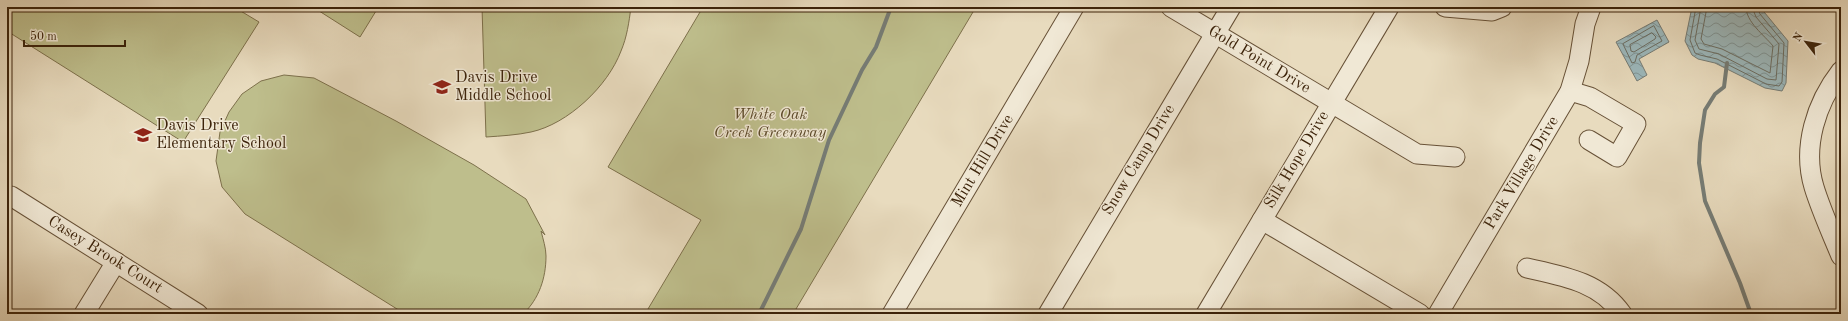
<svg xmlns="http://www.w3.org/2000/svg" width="1848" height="321" viewBox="0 0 1848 321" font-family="'Old Standard TT',serif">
<defs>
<pattern id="water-waves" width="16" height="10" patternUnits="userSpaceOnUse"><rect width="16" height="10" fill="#9cb8bc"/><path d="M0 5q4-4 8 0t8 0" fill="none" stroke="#809597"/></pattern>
</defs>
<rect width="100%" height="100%" fill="#e8dbbe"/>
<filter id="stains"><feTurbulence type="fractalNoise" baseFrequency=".005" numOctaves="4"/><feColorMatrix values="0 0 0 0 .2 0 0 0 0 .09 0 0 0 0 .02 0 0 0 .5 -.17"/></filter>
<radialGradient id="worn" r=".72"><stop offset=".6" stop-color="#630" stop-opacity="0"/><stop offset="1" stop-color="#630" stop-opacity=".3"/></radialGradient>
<g fill="#bebe8c" stroke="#7d704b">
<path d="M 7,7 L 234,7 L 259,22 L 183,142 L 7,31 Z"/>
<path d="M 317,7 L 369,7 L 376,11 L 360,37 L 316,9 Z"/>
<path d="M 482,7 L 631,7 C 629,22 627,37 621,51 C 608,86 568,124 531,132 C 517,135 501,136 486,137 Z"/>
<path d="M 703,7 L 976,7 L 793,314 L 645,314 L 701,220 L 608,167 Z"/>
<path d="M 284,75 L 314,78 L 396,121 L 474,165 L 526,199 L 545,235 L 541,231 C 543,239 546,248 546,256 C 546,278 539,299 523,314 L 405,314 L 245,214 L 222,187 L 216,161 L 220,132 L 229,112 L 242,94 L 261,81 Z"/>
</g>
<g fill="url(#water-waves)" stroke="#767c75">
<path d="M 1692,7 L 1760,7 L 1788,41 L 1786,83 L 1782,91 L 1765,88 L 1715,63 L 1698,59 L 1692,55 L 1685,41 Z"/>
<path d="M 1657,20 L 1669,42 L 1639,59 L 1647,75 L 1637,81 L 1616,42 Z"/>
</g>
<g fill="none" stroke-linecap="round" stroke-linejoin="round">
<g stroke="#6c6e63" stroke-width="1">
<path d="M 1696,7 L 1690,40 L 1695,53 L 1700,55 L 1717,59 L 1766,84 L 1779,86 L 1782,82 L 1784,43 L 1760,14 L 1757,7"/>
<path d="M 1701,7 L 1695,40 L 1699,49 L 1719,54 L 1767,79 L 1776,80 L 1779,44 L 1756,17 L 1752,7"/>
<path d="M 1707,7 L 1701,39 L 1704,44 L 1722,49 L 1770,73 L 1773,46 C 1764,35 1746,22 1746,7"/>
<path d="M 1654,26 L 1662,41 L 1637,55 L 1635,62 L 1632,63 L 1623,44 Z"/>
<path d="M 1652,33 L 1656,37 L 1655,39 L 1634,52 L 1631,51 L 1630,45 Z"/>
</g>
<g stroke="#767c75" stroke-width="4">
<path d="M 1727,63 L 1724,87 L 1715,94 L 1705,110 L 1700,143 L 1699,163 L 1705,201 L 1740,283 L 1751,314"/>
<path d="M 759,314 L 801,229 L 829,140 L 862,70 L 876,47 L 891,7"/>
</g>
<g stroke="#675137" stroke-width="21">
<g id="minor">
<path d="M 1171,7 L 1417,154 L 1455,157"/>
<path d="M 1445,7 L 1492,11 L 1502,7"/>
<path d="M 1841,71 C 1816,103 1802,147 1814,187 C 1821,210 1832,234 1841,256"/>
<path d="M 1570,91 L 1590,97 L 1636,124 L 1617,157 L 1589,140"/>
<path d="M 11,196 L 198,314"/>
<path d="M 1262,220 L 1420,314"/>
<path d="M 1527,268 C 1563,276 1600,282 1622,314"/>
<path d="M 84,314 L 116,262"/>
<path d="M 892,314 L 1074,7"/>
<path d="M 1048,314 L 1231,7"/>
<path d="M 1206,314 L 1389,7"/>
<path d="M 1438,314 L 1570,91 L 1579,61 L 1585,24 L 1591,7"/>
</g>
</g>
<use href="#minor" stroke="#f0e8d5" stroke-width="19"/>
</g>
<defs>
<g id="school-bare" transform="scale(1.38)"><path d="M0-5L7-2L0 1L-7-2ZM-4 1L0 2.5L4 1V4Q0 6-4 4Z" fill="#8f2418" stroke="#f0e8d5" stroke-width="2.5" paint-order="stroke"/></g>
</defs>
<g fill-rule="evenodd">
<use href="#school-bare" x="442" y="87"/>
<use href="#school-bare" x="143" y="135"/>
</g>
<g text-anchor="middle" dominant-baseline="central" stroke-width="3" stroke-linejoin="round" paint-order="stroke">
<g font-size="16" fill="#3c230a" stroke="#f0e8d5">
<text transform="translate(1259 60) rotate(31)">Gold Point Drive</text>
<text transform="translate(1139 160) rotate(-59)">Snow Camp Drive</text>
<text transform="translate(1297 160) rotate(-59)">Silk Hope Drive</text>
<text transform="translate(983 161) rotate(-59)">Mint Hill Drive</text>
<text transform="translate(1522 173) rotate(-59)">Park Village Drive</text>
<text transform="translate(105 255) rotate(32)">Casey Brook Court</text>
</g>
<g font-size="16" fill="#3c230a" stroke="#f0e8d5" text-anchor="start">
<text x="455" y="78">Davis Drive<tspan x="455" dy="18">Middle School</tspan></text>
<text x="156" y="126">Davis Drive<tspan x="156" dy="18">Elementary School</tspan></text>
</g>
<g font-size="16" font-style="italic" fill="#5c4a2a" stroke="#f0e8d5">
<text x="770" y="115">White Oak<tspan x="770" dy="18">Creek Greenway</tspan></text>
</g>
</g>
<rect width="1848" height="321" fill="none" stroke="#e8dbbe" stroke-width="24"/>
<rect x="8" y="8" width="1832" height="305" fill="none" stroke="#3c230a" stroke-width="2"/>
<rect x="12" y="12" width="1824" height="297" fill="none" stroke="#3c230a"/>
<g transform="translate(1806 42) rotate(301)" stroke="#f0e8d5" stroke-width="3" paint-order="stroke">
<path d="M0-3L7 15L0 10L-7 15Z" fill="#3c230a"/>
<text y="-6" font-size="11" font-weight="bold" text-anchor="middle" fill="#3c230a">N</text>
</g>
<path d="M24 40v6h101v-6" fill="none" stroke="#3c230a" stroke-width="2"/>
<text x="30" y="40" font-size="12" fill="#3c230a" stroke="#f0e8d5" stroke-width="3" paint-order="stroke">50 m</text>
<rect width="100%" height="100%" filter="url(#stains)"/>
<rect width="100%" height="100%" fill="url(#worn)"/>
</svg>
